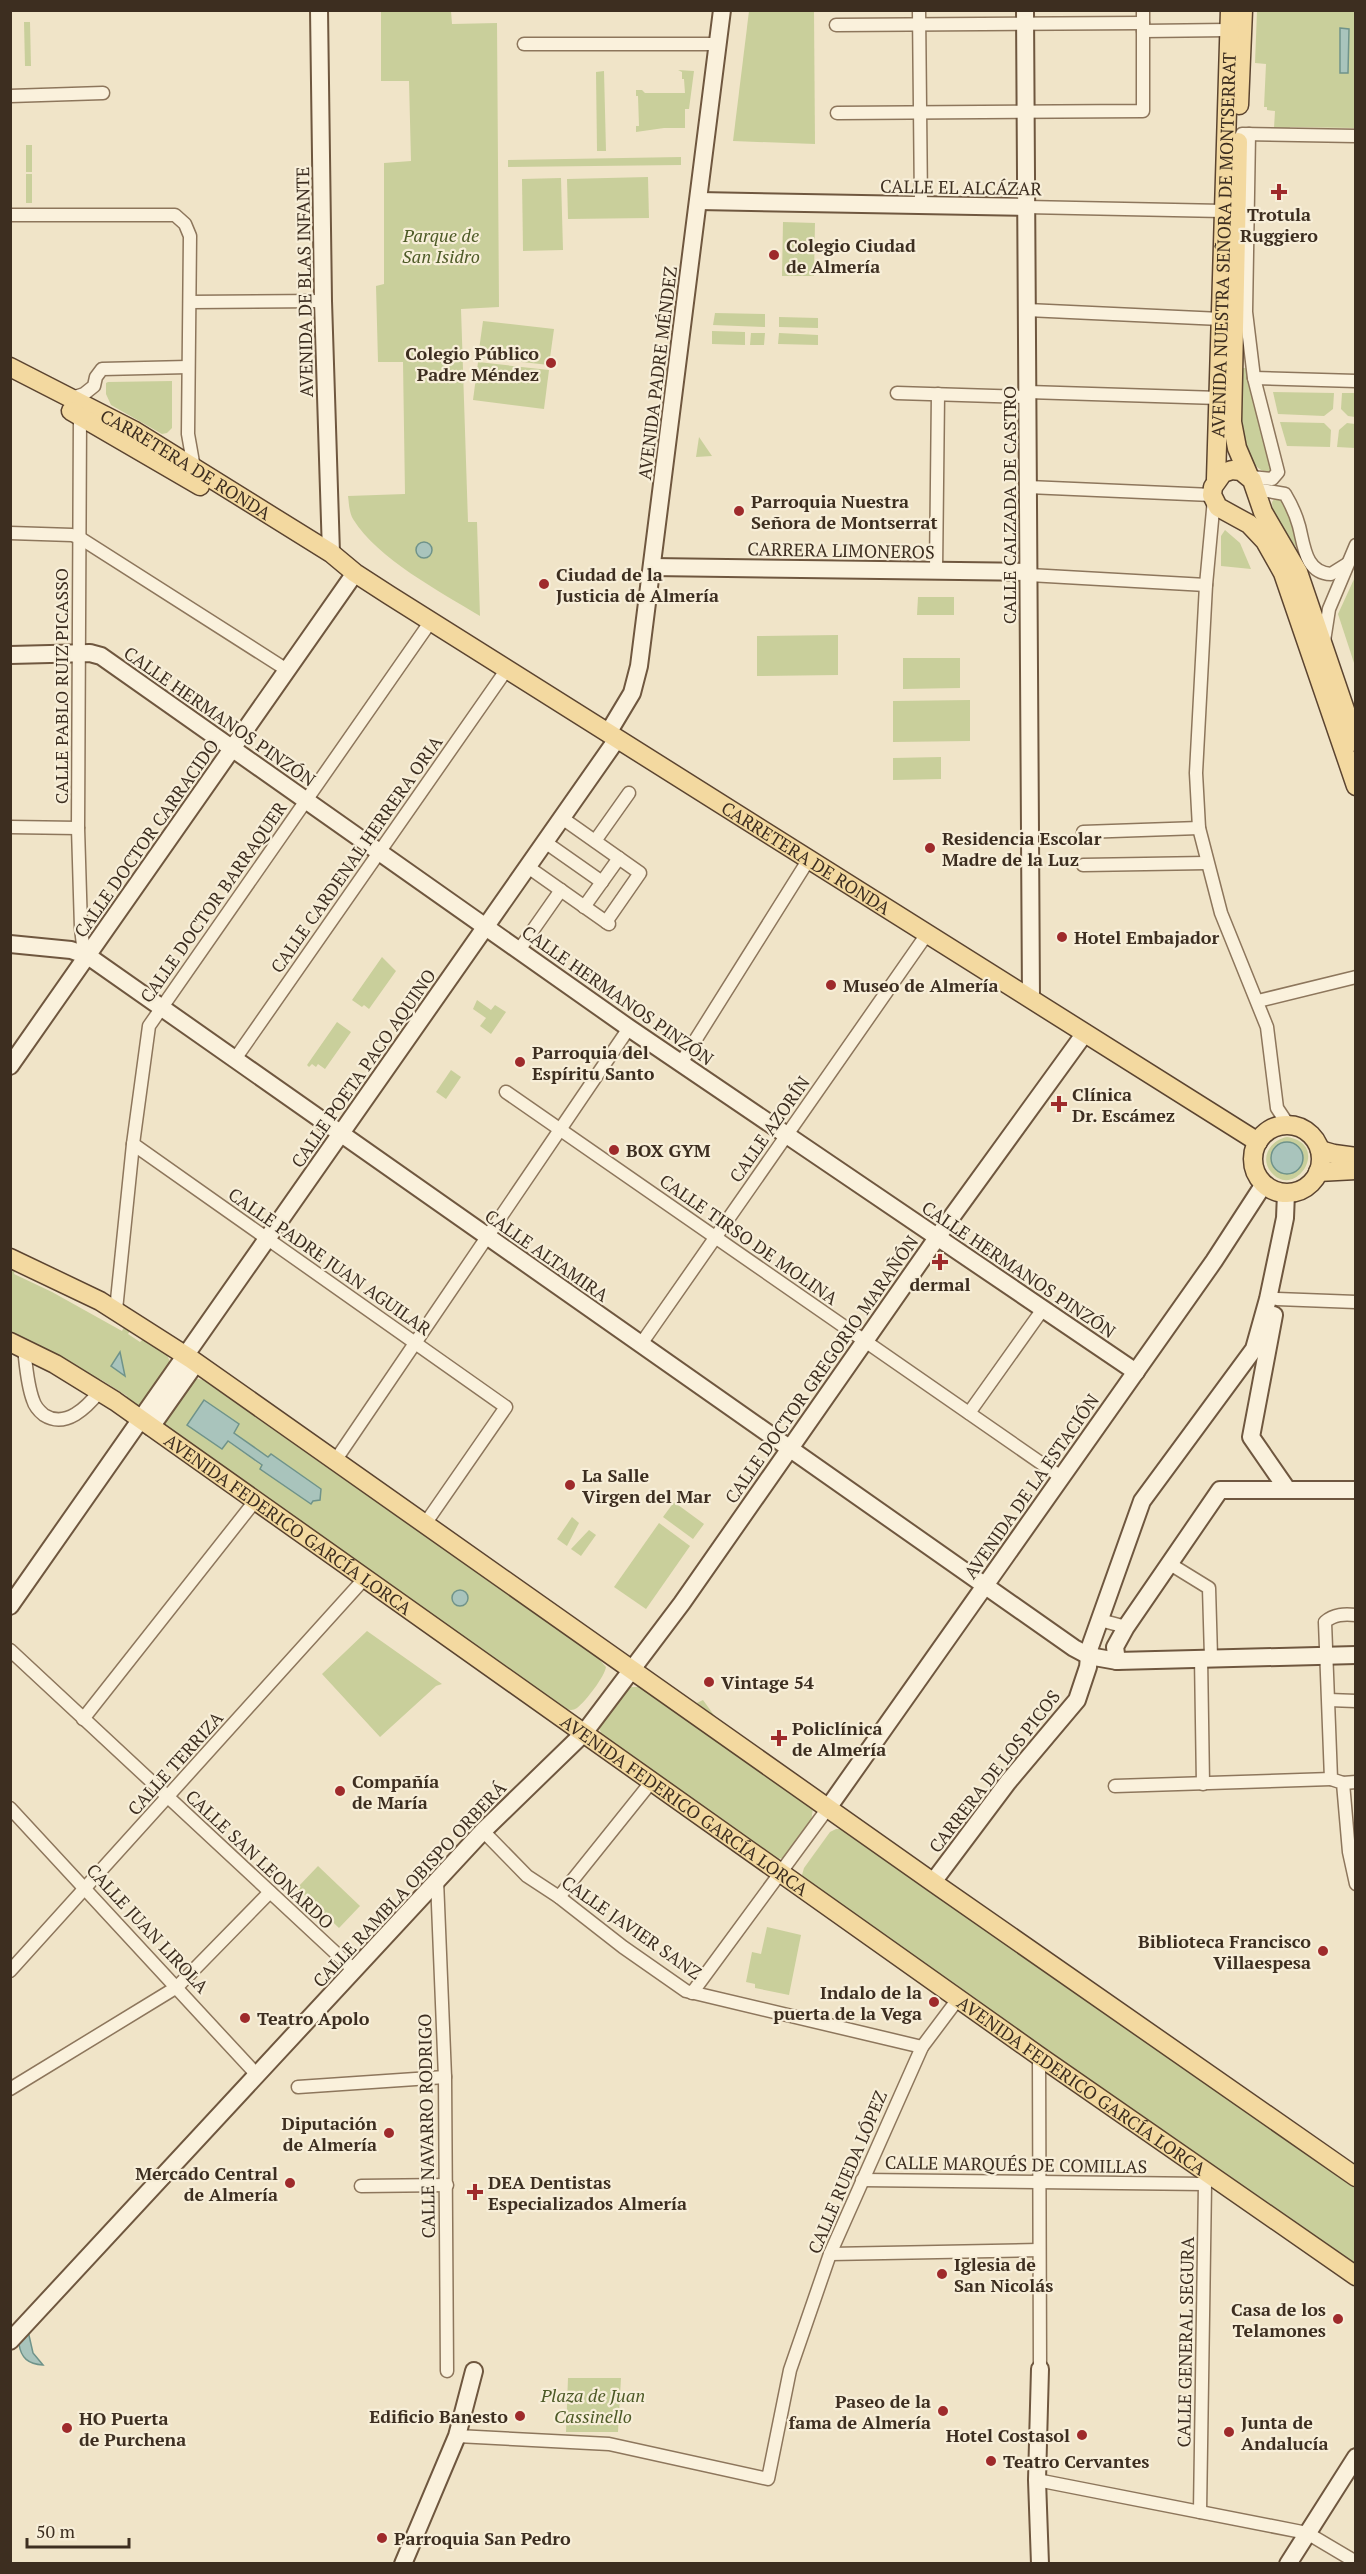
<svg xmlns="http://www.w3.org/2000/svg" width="1366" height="2574" viewBox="0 0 1366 2574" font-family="'PT Serif',serif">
<rect width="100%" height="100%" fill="#f0e4c8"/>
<g fill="#c9cf9b" fill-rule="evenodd">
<path d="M 381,11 L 451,11 L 452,24 L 497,23 L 499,307 L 461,309 L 468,522 L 477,522 L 480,616 C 439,591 378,559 353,519 C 349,512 349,503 348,496 L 405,494 L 403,362 L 378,362 L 376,286 L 384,284 L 384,163 L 411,161 L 409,81 L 381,81 Z"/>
<path d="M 749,11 L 814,11 L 815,144 L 733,141 Z"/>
<path d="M 1257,11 L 1355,11 L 1355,128 L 1290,127 L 1289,132 L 1263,130 L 1263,128 L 1274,128 L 1275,111 L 1267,110 L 1267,107 L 1264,107 L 1266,64 L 1255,63 Z"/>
<path d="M 24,22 L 30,22 L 31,66 L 25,66 Z"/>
<path d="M 678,70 L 694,71 L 689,109 L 685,109 L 685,128 L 664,128 L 636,132 L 636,126 L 639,126 L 638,96 L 636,96 L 636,90 L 642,90 L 645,93 L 685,93 L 684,79 L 682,79 L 682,72 Z"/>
<path d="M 604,71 L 606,151 L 597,151 L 596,72 Z"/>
<rect x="26" y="145" width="6" height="27"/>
<path d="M 681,157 L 681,165 L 508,167 L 508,160 Z"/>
<rect x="26" y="174" width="6" height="29"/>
<path d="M 648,177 L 649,218 L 568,219 L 567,179 Z"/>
<path d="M 561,178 L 563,250 L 523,251 L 522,179 Z"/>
<path d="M 783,222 L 815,223 L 814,276 L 782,276 Z"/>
<path d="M 715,313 L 765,314 L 765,327 L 713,325 Z"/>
<path d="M 779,317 L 818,318 L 818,328 L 779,327 Z"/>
<path d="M 483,321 L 554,329 L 549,365 L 478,357 Z"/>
<path d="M 712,331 L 745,332 L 745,345 L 712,344 Z"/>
<path d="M 751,333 L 765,333 L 764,345 L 750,345 Z"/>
<path d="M 779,333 L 818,335 L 818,345 L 778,344 Z"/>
<path d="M 478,362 L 549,370 L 544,409 L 473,400 Z"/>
<path d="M 1241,368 L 1246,368 L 1262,435 L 1272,466 L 1270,472 C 1254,473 1243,448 1241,434 C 1237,414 1241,389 1241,368 Z"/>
<path d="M 172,381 L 172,428 L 167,433 L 162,434 L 111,405 L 106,394 L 106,383 L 108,382 Z"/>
<path d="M 1273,392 L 1334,393 L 1333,409 L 1324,416 L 1278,414 Z"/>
<path d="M 1342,393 L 1355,393 L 1355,417 L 1348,416 L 1341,409 Z"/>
<path d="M 1280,422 L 1324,423 L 1331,430 L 1330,447 L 1287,446 Z"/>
<path d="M 1347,423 L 1355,424 L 1355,448 L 1337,447 L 1339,430 Z"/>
<path d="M 699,437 L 712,456 L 696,457 Z"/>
<path d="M 1275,498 L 1284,502 L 1300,548 L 1298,550 L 1273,513 L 1272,502 Z"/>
<path d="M 1225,530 L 1240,543 L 1251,569 L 1221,566 L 1221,536 Z"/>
<path d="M 1355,577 L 1355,666 L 1338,614 Z"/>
<path d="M 918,597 L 954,597 L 954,615 L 917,615 Z"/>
<path d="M 838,635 L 838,675 L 757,676 L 757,636 Z"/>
<path d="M 903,658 L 960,658 L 960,688 L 903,689 Z"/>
<path d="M 970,700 L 970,741 L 893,742 L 893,701 Z"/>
<path d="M 941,757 L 941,779 L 893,780 L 893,758 Z"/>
<path d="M 382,957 L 396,971 L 369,1009 L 364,1005 L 362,1007 L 352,1000 Z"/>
<path d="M 477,1000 L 491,1010 L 495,1005 L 506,1012 L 491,1034 L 480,1026 L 486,1018 L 473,1009 Z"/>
<path d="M 337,1022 L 351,1032 L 325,1069 L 318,1064 L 316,1067 L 312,1064 L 309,1067 L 307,1065 Z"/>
<path d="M 451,1070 L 461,1077 L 446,1099 L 436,1092 Z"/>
<path d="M 1287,1137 C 1332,1144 1295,1201 1271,1172 C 1259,1157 1271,1140 1287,1137 ZM 1292,1143 L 1301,1149 L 1283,1174 L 1278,1171 L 1271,1162 L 1273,1151 L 1276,1147 Z"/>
<path d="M 11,1269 L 15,1271 L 14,1274 L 52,1292 L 122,1331 L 124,1327 L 130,1331 L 128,1334 L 140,1342 L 143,1339 L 167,1355 L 171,1364 L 142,1406 L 139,1407 L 125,1401 L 127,1396 L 100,1379 L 97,1382 L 11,1337 Z"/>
<path d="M 194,1378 L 203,1380 L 598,1658 L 606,1667 C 605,1676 586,1701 577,1708 C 573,1711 568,1710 563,1708 L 164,1427 L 162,1423 ZM 239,1424 L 233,1433 L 268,1457 L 271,1454 L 320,1489 L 311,1504 L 261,1469 L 262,1466 L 227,1441 L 222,1449 ZM 459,1591 L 465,1592 L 468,1597 L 465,1604 L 456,1605 L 453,1600 L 454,1594 Z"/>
<path d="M 674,1502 L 704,1524 L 693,1539 L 663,1517 Z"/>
<path d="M 572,1517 L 579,1523 L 567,1546 L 557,1539 Z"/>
<path d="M 659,1523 L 690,1546 L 646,1609 L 614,1587 Z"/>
<path d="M 589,1530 L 596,1535 L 581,1556 L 571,1549 Z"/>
<path d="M 367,1631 L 442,1684 L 436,1686 L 380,1737 L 322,1674 Z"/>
<path d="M 630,1687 L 640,1687 L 678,1712 L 703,1700 L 748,1762 L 813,1808 L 811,1822 L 786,1857 L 778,1859 L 602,1735 L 599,1728 L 602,1720 Z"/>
<path d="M 836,1829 L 840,1829 L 1355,2188 L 1355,2268 L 804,1878 L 802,1875 L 804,1868 L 830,1832 Z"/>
<path d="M 318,1866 L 360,1906 L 339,1928 L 297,1888 Z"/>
<path d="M 767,1927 L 801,1935 L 789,1995 L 755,1988 L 755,1984 L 746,1982 L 752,1952 L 761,1954 Z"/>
<path d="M 568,2378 L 621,2378 L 618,2432 L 566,2432 Z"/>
</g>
<g fill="#a9c4bc" stroke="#6f938a" stroke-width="1.5">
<path d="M 1340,28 L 1349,29 L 1348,73 L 1340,73 Z"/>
<circle cx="424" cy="550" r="8"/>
<circle cx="1287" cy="1158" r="16"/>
<path d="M 120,1352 L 125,1376 L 111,1366 Z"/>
<path d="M 204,1400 L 239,1424 L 234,1433 L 268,1457 L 271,1454 L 321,1489 L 320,1500 L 313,1501 L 311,1504 L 260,1469 L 262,1465 L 228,1441 L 222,1449 L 187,1425 Z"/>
<circle cx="460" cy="1598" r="8"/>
<path d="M 28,2331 L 33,2353 L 43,2365 C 28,2364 21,2358 19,2344 Z"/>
</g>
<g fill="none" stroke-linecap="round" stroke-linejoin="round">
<g stroke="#8d765c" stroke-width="15">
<g id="street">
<path d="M 919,10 L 921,205"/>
<path d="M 836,25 L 1143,23"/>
<path d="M 1143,31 L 1229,30"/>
<path d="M 524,44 L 718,44"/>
<path d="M 10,96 L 103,93"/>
<path d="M 837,113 L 1143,111 L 1143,10"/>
<path d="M 1242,134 L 1356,136"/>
<path d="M 1249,134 L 1246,312 L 1254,378 L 1278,472 L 1272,479 L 1251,477"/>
<path d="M 1026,207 L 1223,211"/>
<path d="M 10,215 L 175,215 L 185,224 L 190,236 L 188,434 L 194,468"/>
<path d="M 190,302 L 323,301"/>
<path d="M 1027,310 L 1221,319"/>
<path d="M 1254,378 L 1356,381"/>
<path d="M 1028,392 L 1219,398"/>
<path d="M 897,393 L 1027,397"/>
<path d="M 72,398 L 84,394 L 94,386 L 96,377 L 102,369 L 188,367"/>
<path d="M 80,416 L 78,828 L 81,928 L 83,945 L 88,956"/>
<path d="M 1028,487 L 1212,495"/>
<path d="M 1256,489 L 1285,494 C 1291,504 1296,515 1299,526 C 1304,545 1305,573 1331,574 L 1347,564"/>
<path d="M 1214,499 L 1206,585 L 1196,773 L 1199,828 L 1221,913 L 1267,1027 L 1277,1108 L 1287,1123 L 1291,1125"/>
<path d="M 10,533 L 72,535 L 80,538 L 287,670"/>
<path d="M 936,571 L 938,394"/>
<path d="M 1029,575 L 1206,585"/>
<path d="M 1324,641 L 1329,609 L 1356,545"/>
<path d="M 562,818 L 640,873 L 606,922"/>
<path d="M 10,827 L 78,828"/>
<path d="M 1083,832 L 1199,828"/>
<path d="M 595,841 L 629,793"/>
<path d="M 545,842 L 602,882"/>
<path d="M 1083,865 L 1207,863"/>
<path d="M 528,867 L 609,924"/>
<path d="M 584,907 L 619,858"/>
<path d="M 519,950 L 561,890"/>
<path d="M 1258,1001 L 1356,977"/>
<path d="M 235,1059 L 507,669"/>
<path d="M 681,1063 L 809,859"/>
<path d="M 506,1092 L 1061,1477"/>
<path d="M 133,1144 L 506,1407 L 425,1524"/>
<path d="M 1277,1299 L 1356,1302"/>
<path d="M 116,1310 L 133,1144 L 149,1026 L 431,621"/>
<path d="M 641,1344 L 927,934"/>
<path d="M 24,1348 C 26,1365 27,1384 33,1400 C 35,1407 39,1411 44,1415 C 66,1429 87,1407 100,1391"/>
<path d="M 969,1413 L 1043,1309"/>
<path d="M 335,1461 L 629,1028"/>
<path d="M 1170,1564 L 1209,1588 L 1211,1657"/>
<path d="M 1356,1615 C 1344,1614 1334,1614 1325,1622 L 1331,1779 L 1343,1783 L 1349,1852 L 1356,1884"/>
<path d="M 1100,1620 L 1126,1627"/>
<path d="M 10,1650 L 354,1970"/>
<path d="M 1201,1657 L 1203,1784"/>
<path d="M 1329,1700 L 1356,1701"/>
<path d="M 83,1719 L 255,1501"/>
<path d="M 1343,1783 L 1356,1782"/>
<path d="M 1115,1786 L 1331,1779"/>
<path d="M 10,1808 L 257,2075"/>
<path d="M 483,1831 L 527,1876 L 559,1897 L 623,1947 L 686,1991 L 922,2047"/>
<path d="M 437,1880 L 445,2077 L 447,2371"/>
<path d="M 559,1897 L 652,1781"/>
<path d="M 10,1971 L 365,1578"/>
<path d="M 692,1993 L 828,1808"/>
<path d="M 1039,2056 L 1040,2369"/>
<path d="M 298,2087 L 445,2077"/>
<path d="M 10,2089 L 177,1987 L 270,1892"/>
<path d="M 862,2180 L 1205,2184"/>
<path d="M 361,2186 L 447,2185"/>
<path d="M 830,2254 L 1039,2250"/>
<path d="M 457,2436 L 609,2444 L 768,2479 L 790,2370 L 830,2254 L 922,2047 L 958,1999"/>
<path d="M 1037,2480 L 1307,2533 L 1356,2562"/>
<path d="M 1200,2512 L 1205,2184 L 1209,2179"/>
</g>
</g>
<g stroke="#6f573f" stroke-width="20">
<g id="secondary">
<path d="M 319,10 L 323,301 L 331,553"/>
<path d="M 1025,10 L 1031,999"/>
<path d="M 699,201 L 1026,207"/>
<path d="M 652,567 L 1028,572"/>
<path d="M 10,655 L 90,653 L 101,656 L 629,1028 L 1136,1372"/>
<path d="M 608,733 L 632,693 L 639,666 L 722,10"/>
<path d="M 10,944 L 71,950 L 88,956 L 1074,1648 L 1089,1656 L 1117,1661 L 1356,1655"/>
<path d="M 10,1066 L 355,573"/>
<path d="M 1274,1315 L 1251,1437 L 1287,1489"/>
<path d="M 151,1427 L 196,1363"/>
<path d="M 10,1606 L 617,739"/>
<path d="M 1117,1661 L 1115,1647 L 1126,1627 L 1220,1490 L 1356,1490"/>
<path d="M 828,1808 L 1214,1261 L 1264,1184"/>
<path d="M 933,1882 L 1008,1782 L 1077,1700 L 1088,1667 L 1090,1647 L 1142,1501 L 1254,1349 L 1268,1299 L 1285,1218 L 1286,1193"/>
<path d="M 10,2341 L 483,1831 L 584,1733 L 682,1603 L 948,1222 L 1085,1033"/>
<path d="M 1040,2369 L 1037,2480 L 1040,2564"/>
<path d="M 403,2564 L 457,2436 L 474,2371"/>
<path d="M 1288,2564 L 1356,2457"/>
</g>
</g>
<g stroke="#5b4430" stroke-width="21">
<g id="primary">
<path d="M 1239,105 L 1243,10"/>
<path d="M 1238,142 L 1232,422 L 1237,448 L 1249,476"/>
<path id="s1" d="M 10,367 L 133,430 L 331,553 L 355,573 L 389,595 L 1258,1142"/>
<path d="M 71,411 L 200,486"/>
<path id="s2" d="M 1216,479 L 1230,10"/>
<path d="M 1356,742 L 1298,572 L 1263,512 L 1252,480 L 1241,471 L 1232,470 L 1223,473 L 1213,487 L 1212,495 L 1218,507 L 1249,524 L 1265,541 L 1283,573 L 1356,786"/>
<circle cx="1287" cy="1159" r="34"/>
<path d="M 1320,1150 L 1334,1154 L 1356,1157"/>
<path d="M 1318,1172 L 1356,1170"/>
<path d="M 10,1258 L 100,1301 L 191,1359 L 934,1883 L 1356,2177"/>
<path id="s3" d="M 10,1342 L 55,1364 L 115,1401 L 1039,2056 L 1356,2276"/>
</g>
</g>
<use href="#street" stroke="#faf1dc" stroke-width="12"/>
<use href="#secondary" stroke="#faf1dc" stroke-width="16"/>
<use href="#primary" stroke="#f3d9a0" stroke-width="18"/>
</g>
<g fill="#9e2a2b" stroke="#f7eed8" stroke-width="2">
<path d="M1276 183h6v6h6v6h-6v6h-6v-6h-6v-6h6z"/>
<circle cx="774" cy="255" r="6"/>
<circle cx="551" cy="363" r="6"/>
<circle cx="739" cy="511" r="6"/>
<circle cx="544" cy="584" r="6"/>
<circle cx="930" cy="848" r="6"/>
<circle cx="1062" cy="937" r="6"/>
<circle cx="831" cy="985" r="6"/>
<circle cx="520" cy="1062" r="6"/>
<path d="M1056 1095h6v6h6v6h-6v6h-6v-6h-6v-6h6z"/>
<circle cx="614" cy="1150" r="6"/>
<path d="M937 1253h6v6h6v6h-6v6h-6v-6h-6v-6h6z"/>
<circle cx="570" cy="1485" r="6"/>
<circle cx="709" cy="1682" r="6"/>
<path d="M776 1729h6v6h6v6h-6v6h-6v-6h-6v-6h6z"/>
<circle cx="340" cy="1791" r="6"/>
<circle cx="1323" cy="1951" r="6"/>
<circle cx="934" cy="2002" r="6"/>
<circle cx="245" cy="2018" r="6"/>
<circle cx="389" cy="2133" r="6"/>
<circle cx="290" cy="2183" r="6"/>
<path d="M472 2183h6v6h6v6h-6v6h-6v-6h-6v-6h6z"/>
<circle cx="942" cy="2274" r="6"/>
<circle cx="1338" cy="2319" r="6"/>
<circle cx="943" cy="2411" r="6"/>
<circle cx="520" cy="2416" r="6"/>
<circle cx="67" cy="2428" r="6"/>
<circle cx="1229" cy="2432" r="6"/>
<circle cx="1082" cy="2435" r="6"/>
<circle cx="991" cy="2461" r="6"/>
<circle cx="382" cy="2538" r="6"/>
</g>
<g text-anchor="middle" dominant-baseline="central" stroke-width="4.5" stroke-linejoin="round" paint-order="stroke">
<g font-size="18" fill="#3d2e20" stroke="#f7eed8">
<text transform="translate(961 187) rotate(1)">CALLE EL ALCÁZAR</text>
<text stroke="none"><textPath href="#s2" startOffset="234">AVENIDA NUESTRA SEÑORA DE MONTSERRAT</textPath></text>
<text transform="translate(304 282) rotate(-91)">AVENIDA DE BLAS INFANTE</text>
<text transform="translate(657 373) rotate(-83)">AVENIDA PADRE MÉNDEZ</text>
<text stroke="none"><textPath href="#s1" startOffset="201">CARRETERA DE RONDA</textPath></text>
<text transform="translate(1009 505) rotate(-90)">CALLE CALZADA DE CASTRO</text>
<text transform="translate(841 550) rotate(1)">CARRERA LIMONEROS</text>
<text transform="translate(61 686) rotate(-90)">CALLE PABLO RUIZ PICASSO</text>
<text transform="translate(220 716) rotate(35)">CALLE HERMANOS PINZÓN</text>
<text transform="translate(146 838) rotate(-55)">CALLE DOCTOR CARRACIDO</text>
<text transform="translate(356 854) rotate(-55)">CALLE CARDENAL HERRERA ORIA</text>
<text stroke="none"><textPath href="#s1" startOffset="936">CARRETERA DE RONDA</textPath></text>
<text transform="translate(213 902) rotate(-55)">CALLE DOCTOR BARRAQUER</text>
<text transform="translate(618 995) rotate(35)">CALLE HERMANOS PINZÓN</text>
<text transform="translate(363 1068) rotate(-55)">CALLE POETA PACO AQUINO</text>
<text transform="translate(769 1129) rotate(-55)">CALLE AZORÍN</text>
<text transform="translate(749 1239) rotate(35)">CALLE TIRSO DE MOLINA</text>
<text transform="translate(547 1255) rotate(35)">CALLE ALTAMIRA</text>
<text transform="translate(330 1261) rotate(35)">CALLE PADRE JUAN AGUILAR</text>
<text transform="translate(1019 1269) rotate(34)">CALLE HERMANOS PINZÓN</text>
<text transform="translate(821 1369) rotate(-55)">CALLE DOCTOR GREGORIO MARAÑÓN</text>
<text transform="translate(1031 1486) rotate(-55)">AVENIDA DE LA ESTACIÓN</text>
<text stroke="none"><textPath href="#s3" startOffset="333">AVENIDA FEDERICO GARCÍA LORCA</textPath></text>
<text transform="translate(175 1763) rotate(-48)">CALLE TERRIZA</text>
<text transform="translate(994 1771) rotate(-52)">CARRERA DE LOS PICOS</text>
<text stroke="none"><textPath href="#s3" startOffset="819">AVENIDA FEDERICO GARCÍA LORCA</textPath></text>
<text transform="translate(260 1859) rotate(43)">CALLE SAN LEONARDO</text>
<text transform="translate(409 1884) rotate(-47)">CALLE RAMBLA OBISPO ORBERÁ</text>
<text transform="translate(632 1927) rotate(35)">CALLE JAVIER SANZ</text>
<text transform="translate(148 1928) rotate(47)">CALLE JUAN LIROLA</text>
<text stroke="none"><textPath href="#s3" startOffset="1305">AVENIDA FEDERICO GARCÍA LORCA</textPath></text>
<text transform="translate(426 2126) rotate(-91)">CALLE NAVARRO RODRIGO</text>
<text transform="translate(1016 2164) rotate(1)">CALLE MARQUÉS DE COMILLAS</text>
<text transform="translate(847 2172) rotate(-67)">CALLE RUEDA LÓPEZ</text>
<text transform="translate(1185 2342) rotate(-89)">CALLE GENERAL SEGURA</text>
</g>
<g font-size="18" font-weight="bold" fill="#3d2e20" stroke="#f7eed8" text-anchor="start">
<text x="1279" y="214" text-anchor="middle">Trotula<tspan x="1279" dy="21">Ruggiero</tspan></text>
<text x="786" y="245">Colegio Ciudad<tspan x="786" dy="21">de Almería</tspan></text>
<text x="539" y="353" text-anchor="end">Colegio Público<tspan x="539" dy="21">Padre Méndez</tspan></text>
<text x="751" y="501">Parroquia Nuestra<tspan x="751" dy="21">Señora de Montserrat</tspan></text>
<text x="556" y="574">Ciudad de la<tspan x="556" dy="21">Justicia de Almería</tspan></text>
<text x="942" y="838">Residencia Escolar<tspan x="942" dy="21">Madre de la Luz</tspan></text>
<text x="1074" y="937">Hotel Embajador</text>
<text x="843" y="985">Museo de Almería</text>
<text x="532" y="1052">Parroquia del<tspan x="532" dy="21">Espíritu Santo</tspan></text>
<text x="1072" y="1094">Clínica<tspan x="1072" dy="21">Dr. Escámez</tspan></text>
<text x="626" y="1150">BOX GYM</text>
<text x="940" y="1284" text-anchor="middle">dermal</text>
<text x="582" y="1475">La Salle<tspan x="582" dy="21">Virgen del Mar</tspan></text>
<text x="721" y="1682">Vintage 54</text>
<text x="792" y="1728">Policlínica<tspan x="792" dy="21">de Almería</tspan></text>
<text x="352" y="1781">Compañía<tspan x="352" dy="21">de María</tspan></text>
<text x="1311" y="1941" text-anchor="end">Biblioteca Francisco<tspan x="1311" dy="21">Villaespesa</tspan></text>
<text x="922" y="1992" text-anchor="end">Indalo de la<tspan x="922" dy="21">puerta de la Vega</tspan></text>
<text x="257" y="2018">Teatro Apolo</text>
<text x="377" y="2123" text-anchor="end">Diputación<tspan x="377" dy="21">de Almería</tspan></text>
<text x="278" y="2173" text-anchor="end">Mercado Central<tspan x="278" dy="21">de Almería</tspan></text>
<text x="488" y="2182">DEA Dentistas<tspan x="488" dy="21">Especializados Almería</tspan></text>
<text x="954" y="2264">Iglesia de<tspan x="954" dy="21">San Nicolás</tspan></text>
<text x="1326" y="2309" text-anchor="end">Casa de los<tspan x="1326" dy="21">Telamones</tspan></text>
<text x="931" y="2401" text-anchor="end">Paseo de la<tspan x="931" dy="21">fama de Almería</tspan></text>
<text x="508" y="2416" text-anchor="end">Edificio Banesto</text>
<text x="79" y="2418">HO Puerta<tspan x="79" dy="21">de Purchena</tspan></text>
<text x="1241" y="2422">Junta de<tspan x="1241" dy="21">Andalucía</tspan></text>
<text x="1070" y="2435" text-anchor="end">Hotel Costasol</text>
<text x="1003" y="2461">Teatro Cervantes</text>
<text x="394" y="2538">Parroquia San Pedro</text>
</g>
<g font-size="18" font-style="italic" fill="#4d5a26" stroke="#f7eed8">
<text x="441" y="235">Parque de<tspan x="441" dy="21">San Isidro</tspan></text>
<text x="593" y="2395">Plaza de Juan<tspan x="593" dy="21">Cassinello</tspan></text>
</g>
</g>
<rect width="1366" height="2574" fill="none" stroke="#3d2e20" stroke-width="24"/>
<path d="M27 2538v9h102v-9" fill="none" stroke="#3d2e20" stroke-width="3"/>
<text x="36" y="2538" font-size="18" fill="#3d2e20" stroke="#f7eed8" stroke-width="4.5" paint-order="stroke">50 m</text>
</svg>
